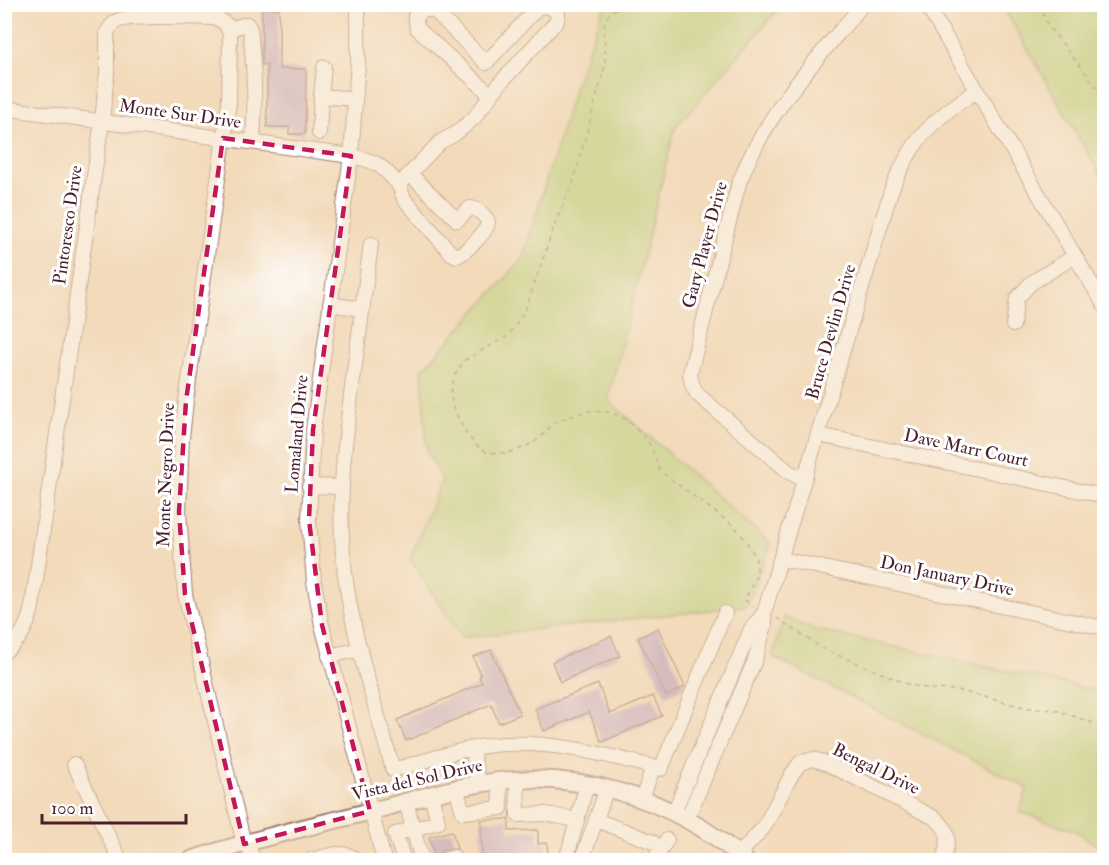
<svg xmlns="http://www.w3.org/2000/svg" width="1109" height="865" viewBox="0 0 1109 865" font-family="'IM FELL Double Pica',serif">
<rect width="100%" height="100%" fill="#fff"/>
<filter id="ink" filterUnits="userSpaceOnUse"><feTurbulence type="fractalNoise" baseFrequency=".0167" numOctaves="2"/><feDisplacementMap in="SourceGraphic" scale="12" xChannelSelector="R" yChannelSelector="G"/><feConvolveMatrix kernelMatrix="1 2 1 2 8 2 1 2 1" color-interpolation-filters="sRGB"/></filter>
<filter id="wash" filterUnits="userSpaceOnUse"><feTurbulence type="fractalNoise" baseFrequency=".008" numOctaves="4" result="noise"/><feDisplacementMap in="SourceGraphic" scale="24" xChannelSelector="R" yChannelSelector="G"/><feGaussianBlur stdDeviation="1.35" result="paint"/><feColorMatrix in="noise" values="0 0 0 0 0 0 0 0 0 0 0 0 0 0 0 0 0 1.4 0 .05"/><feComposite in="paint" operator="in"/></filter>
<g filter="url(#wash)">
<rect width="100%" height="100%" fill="#f2daba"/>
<g fill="#b4d37a" stroke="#7f7952" stroke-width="1.5">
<path d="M 605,5 L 782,5 L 675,128 L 608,400 L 771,544 L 746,606 L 462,638 L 410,559 L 442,480 L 427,451 L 422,370 L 522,260 L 578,76 Z"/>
<path d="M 1002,5 L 1104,5 L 1104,181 Z"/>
<path d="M 784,617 L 812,629 L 1104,692 L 1104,850 L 1076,831 L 1020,812 L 1027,788 L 772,656 Z"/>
</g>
<g id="blocks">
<g fill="#b499c2">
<path d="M 262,8 L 279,8 L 279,69 L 306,69 L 305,134 L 289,134 L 289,127 L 267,127 L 267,65 L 262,65 Z"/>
<path d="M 658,628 L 685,687 L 666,696 L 638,638 Z"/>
<path d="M 611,636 L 620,656 L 560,682 L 552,662 Z"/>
<path d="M 491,650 L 520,714 L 499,723 L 491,704 L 406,741 L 397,720 L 482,683 L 479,677 L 481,676 L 473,657 Z"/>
<path d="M 598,684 L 610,714 L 653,696 L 662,716 L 602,742 L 589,712 L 544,731 L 535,709 Z"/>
<path d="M 509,819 L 509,831 L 538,830 L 538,844 L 547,843 L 548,856 L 542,856 L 542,861 L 482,861 L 481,820 Z"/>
<path d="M 452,831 L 457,849 L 441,851 L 435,857 L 429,837 Z"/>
</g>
</g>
</g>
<g filter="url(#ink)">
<use href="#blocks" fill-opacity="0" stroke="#9e7c72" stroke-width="1.5"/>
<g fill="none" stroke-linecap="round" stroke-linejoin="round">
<g stroke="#9e7c72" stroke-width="16">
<g id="minor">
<path d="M 358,4 L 358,63 L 351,156 L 313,430 L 309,520 L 314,582 L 322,625 L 384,860"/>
<path d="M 926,4 L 1104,305"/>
<path d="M 229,29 L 247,24 L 250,29 C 254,67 256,104 253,142"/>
<path d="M 324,67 L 321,96 L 355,99"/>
<path d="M 4,108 L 351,156 C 378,161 381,165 399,185 L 440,142 L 455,134 L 474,118 L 501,82 L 557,21 L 558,14 C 552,6 548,6 538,7 L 486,63 L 434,10 L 424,10 L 415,16 L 417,28 L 491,95"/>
<path d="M 319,133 L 321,96"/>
<path d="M 399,185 L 404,199 L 451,253 L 457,256 C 465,253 489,230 488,222 C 487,218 485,217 482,214 C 478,210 476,209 470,208 L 457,220 L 410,174"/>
<path d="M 371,244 C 365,289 359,334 353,380 C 346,433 339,485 342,539 C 345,617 373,695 393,770 C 425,761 459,749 492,745 C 549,739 607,755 661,769 L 725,613"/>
<path d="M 330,304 L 362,309"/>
<path d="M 1013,325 L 1017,298 L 1031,283 L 1075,256"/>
<path d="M 819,435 L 1104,496"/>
<path d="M 804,480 L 789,472 L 697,394 L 692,384 L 690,373 L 739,183 C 767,110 814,63 863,4"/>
<path d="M 309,486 L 341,487"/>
<path d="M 782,559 L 1104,628"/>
<path d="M 4,652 C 20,641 28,626 32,607 L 102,121 L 107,72 L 107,32 C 110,27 112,24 117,21 C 132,14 196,18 217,18 L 226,24 L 230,34 L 229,103 L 186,401 L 182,438 L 179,512 L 185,594 L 244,844"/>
<path d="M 329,656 L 361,649"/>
<path d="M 472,749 L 479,783"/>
<path d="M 74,764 L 120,860"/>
<path d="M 517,779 L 518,815 L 545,814 L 577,820"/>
<path d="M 456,788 L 463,812 L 501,808 L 499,781"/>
<path d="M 642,799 L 653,767"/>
<path d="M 406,801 L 413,829 L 438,822 L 431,794"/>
<path d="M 674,812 L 751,629 L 764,613 L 891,191 C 910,143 932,118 977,91"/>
<path d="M 687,819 L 755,660 L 765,625 L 764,613"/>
<path d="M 596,820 L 653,842"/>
<path d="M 248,843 L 253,860"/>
<path d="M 311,860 C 326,857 344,848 356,860"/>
<path d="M 404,860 L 395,834 L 413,829 L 422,860"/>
<path d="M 443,860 L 454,857"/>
<path d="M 566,860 L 587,784"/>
<path d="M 582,860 L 607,788"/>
<path d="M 654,860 L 667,840"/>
<path d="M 734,860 L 764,827 L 792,774 L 800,763 L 813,759 L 826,763 L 935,818 C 952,832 949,841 943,860"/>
</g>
</g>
<g stroke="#9e7c72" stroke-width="20">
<path id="major" d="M 191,860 C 250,840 311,826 372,811 C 407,802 442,790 478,784 C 574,767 672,797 745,860"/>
</g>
<g stroke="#9e7c72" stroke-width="1.5" stroke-dasharray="4.5 4.5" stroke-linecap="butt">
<path d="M 624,4 C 594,18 607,34 605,60 C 605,64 604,70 603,74 L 573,183 L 557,218 L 525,311 L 508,336 L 465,360 L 454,376 L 451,390 L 452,406 L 466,433 L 476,445 L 486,452 L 496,453 L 511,452 L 525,447 L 539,439 L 554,423 L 566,418 L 586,411 L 610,412 L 628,421 L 645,437 L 652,449 L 660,471 L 734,526 C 743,537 757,553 757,568 C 758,578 748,590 745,600 L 753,607"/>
<path d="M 1039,4 L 1049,27 L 1104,96"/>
<path d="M 777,618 L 823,649 L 910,685 L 932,689 L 957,690 L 1027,708 L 1056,710 L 1104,727"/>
</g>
<use href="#minor" stroke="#fff" stroke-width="14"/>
<use href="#major" stroke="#fff" stroke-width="16"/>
</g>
</g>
<path d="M0 0H1109V865H0ZM 223,138 L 351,156 L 313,430 L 309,520 L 322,625 L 370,811 L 244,844 L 185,594 L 179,512 L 186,401 Z" fill="#f2daba" fill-opacity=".55" fill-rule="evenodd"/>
<path fill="none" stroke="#c2185b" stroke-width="4.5" stroke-dasharray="12 8" stroke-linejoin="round" d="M 223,138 L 351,156 L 313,430 L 309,520 L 322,625 L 370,811 L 244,844 L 185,594 L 179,512 L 186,401 Z"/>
<g text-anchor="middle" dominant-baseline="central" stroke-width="6" stroke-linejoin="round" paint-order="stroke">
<g font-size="18" fill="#4a1f2b" stroke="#fff">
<text transform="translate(180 114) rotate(8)">Monte Sur Drive</text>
<text transform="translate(68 225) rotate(-82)">Pintoresco Drive</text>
<text transform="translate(705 245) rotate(-75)">Gary Player Drive</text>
<text transform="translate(831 332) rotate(-74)">Bruce Devlin Drive</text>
<text transform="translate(297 434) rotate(-85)">Lomaland Drive</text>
<text transform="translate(966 448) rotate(12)">Dave Marr Court</text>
<text transform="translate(166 475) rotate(-88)">Monte Negro Drive</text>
<text transform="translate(947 576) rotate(12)">Don January Drive</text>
<text transform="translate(876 769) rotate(26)">Bengal Drive</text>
<text transform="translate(417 780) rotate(-13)">Vista del Sol Drive</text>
</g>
</g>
<rect width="1109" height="865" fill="none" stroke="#fff" stroke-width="24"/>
<path d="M42 814v9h144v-9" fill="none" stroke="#4a1f2b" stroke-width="3"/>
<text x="51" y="814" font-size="18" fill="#4a1f2b" stroke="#ffffff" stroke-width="4.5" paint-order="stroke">100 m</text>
</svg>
